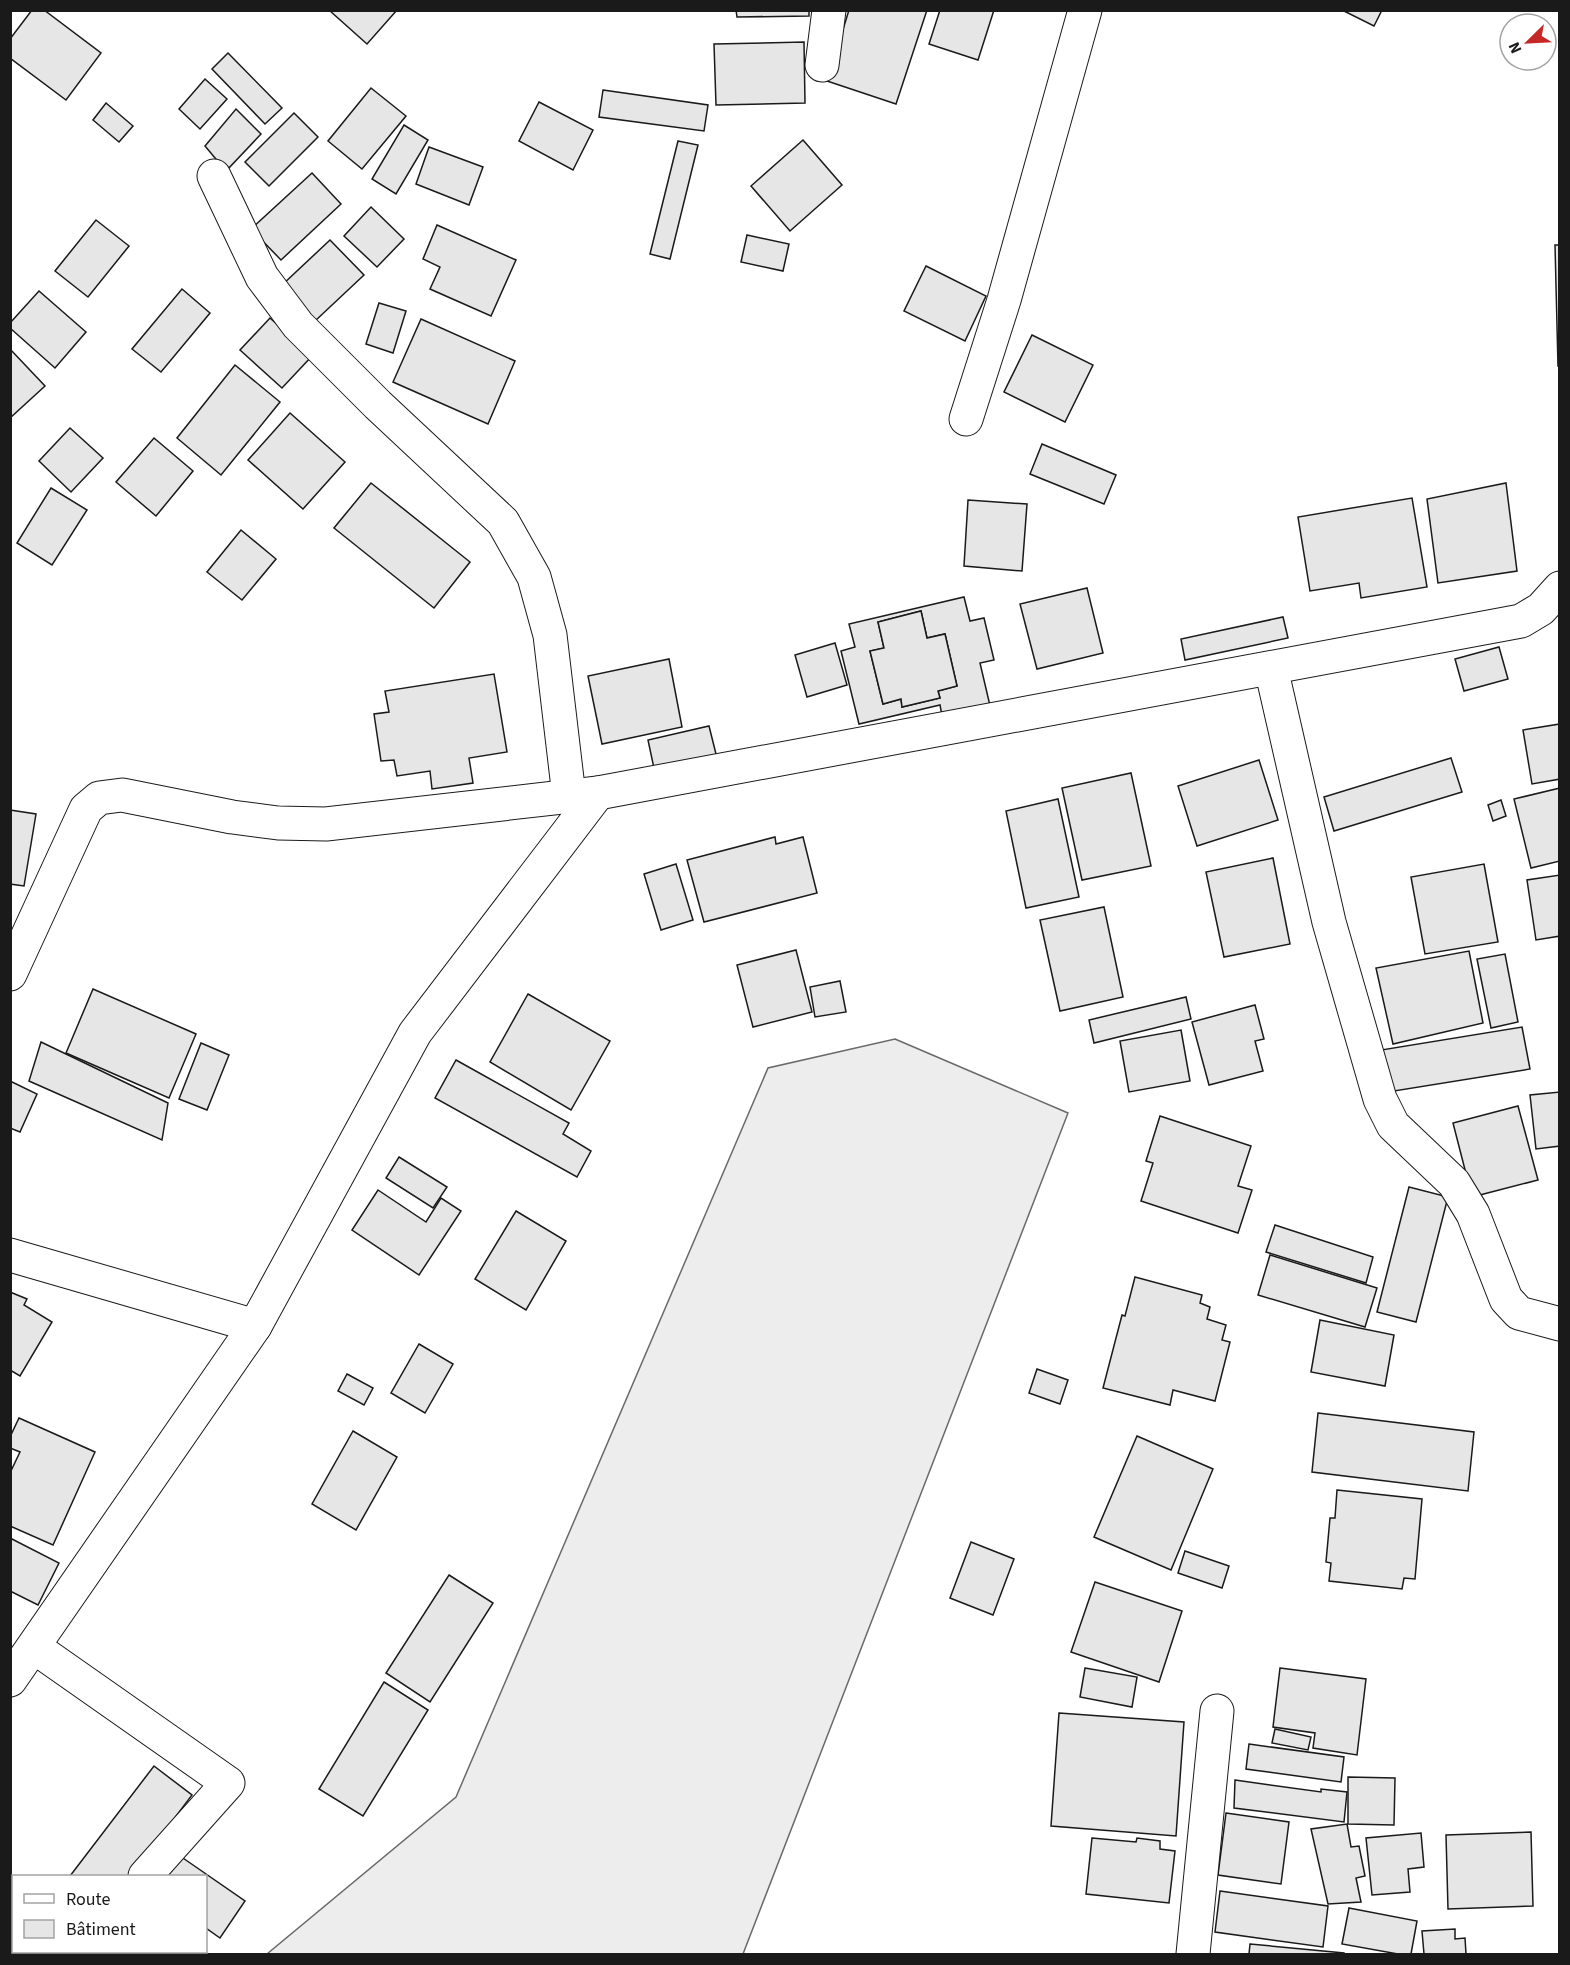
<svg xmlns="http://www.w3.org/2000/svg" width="1570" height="1965" viewBox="0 0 1570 1965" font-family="'Source Sans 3',sans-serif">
<rect width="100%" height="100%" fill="#fff"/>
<path fill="#ededed" stroke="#6a6a6a" stroke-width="1.5" d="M 895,1039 L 1068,1113 L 743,1954 L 267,1954 L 456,1797 L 768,1068 Z"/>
<g fill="#e6e6e6" stroke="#1a1a1a" stroke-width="1.5" fill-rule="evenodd">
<path d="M 32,10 L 44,10 L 101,53 L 66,100 L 10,58 L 10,39 Z"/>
<path d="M 329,10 L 397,10 L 367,44 Z"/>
<path d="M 736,10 L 809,10 L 809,16 L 737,17 Z"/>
<path d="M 849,10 L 927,10 L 896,104 L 827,81 Z"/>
<path d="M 940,10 L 994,10 L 978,60 L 929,44 Z"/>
<path d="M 1342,10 L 1382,10 L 1374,26 Z"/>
<path d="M 804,42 L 805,103 L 716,105 L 714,44 Z"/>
<path d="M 228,53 L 282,108 L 265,124 L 212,69 Z"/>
<path d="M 205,79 L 227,99 L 200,129 L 179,109 Z"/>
<path d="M 371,88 L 406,116 L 362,169 L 328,141 Z"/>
<path d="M 603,90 L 708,105 L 704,131 L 599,117 Z"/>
<path d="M 539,102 L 593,130 L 573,170 L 519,141 Z"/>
<path d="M 106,103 L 133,126 L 119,142 L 93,120 Z"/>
<path d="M 236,109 L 261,134 L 226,171 L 205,146 Z"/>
<path d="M 294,113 L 318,137 L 269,186 L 245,162 Z"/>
<path d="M 404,125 L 428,140 L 396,194 L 372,179 Z"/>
<path d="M 803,140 L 842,185 L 790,231 L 751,186 Z"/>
<path d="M 678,141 L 698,145 L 670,259 L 650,254 Z"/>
<path d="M 429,147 L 483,167 L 469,205 L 416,184 Z"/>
<path d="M 312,173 L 341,204 L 281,260 L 251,229 Z"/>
<path d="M 371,207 L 404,239 L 377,267 L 344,236 Z"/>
<path d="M 96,220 L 129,246 L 88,297 L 55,271 Z"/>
<path d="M 437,225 L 516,260 L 491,316 L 430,289 L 440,267 L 423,259 Z"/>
<path d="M 747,235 L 789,244 L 783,271 L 741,262 Z"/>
<path d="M 330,240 L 364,275 L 315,321 L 281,286 Z"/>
<path d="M 1555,245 L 1560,245 L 1560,366 L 1558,366 Z"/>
<path d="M 926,266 L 986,296 L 965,341 L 904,311 Z"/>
<path d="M 182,289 L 210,313 L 161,372 L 132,349 Z"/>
<path d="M 39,291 L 86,332 L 55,368 L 10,328 L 10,323 Z"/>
<path d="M 379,303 L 406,311 L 393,353 L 366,344 Z"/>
<path d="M 270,318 L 312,356 L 282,388 L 240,350 Z"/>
<path d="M 421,319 L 515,361 L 488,424 L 393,382 Z"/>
<path d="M 1032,335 L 1093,365 L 1065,422 L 1004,392 Z"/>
<path d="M 10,349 L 45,386 L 10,418 Z"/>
<path d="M 235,365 L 280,402 L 221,475 L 177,438 Z"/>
<path d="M 290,413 L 345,462 L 303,509 L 248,460 Z"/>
<path d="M 70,428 L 103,458 L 71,492 L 39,461 Z"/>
<path d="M 154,438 L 193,471 L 156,516 L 116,482 Z"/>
<path d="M 1042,444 L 1116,475 L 1104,504 L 1030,474 Z"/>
<path d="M 371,483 L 470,562 L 434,608 L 334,528 Z"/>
<path d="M 1506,483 L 1517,571 L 1438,583 L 1427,499 Z"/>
<path d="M 51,488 L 87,510 L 52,565 L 17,543 Z"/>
<path d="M 1412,498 L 1427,587 L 1361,598 L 1359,583 L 1310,591 L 1298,517 Z"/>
<path d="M 968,500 L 1027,504 L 1022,571 L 964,566 Z"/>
<path d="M 241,530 L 276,559 L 242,600 L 207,572 Z"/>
<path d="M 1087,588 L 1103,653 L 1037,669 L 1020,604 Z"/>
<path d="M 964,597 L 970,621 L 984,618 L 994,660 L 980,663 L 991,710 L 943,721 L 940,705 L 859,724 L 841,651 L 855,647 L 849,624 ZM 921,611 L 927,638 L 945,634 L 957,686 L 938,691 L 940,698 L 902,707 L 901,699 L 883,704 L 870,651 L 884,648 L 878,622 Z"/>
<path d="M 921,611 L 927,638 L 945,634 L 957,686 L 938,691 L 940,698 L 902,707 L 901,699 L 883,704 L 870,651 L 884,648 L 878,622 Z"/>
<path d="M 1283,617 L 1288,638 L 1185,660 L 1181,639 Z"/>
<path d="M 835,643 L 847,685 L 807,697 L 795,655 Z"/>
<path d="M 1499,647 L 1508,679 L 1464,691 L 1455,659 Z"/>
<path d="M 669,659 L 682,727 L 602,744 L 588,676 Z"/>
<path d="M 494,674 L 507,752 L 469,758 L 473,783 L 432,789 L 430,771 L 397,776 L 394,760 L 381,761 L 374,714 L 389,712 L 385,691 Z"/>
<path d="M 1560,724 L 1560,779 L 1532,784 L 1523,730 Z"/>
<path d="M 709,726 L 717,758 L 655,773 L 648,740 Z"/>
<path d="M 1451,758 L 1462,792 L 1334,831 L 1324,797 Z"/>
<path d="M 1259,760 L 1278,820 L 1197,846 L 1178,786 Z"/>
<path d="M 1131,773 L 1151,866 L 1082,880 L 1062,788 Z"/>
<path d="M 1560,788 L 1560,861 L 1531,868 L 1514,799 Z"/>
<path d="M 1058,799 L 1079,897 L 1026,908 L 1006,811 Z"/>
<path d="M 1501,800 L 1506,816 L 1493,821 L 1488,805 Z"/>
<path d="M 10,810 L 36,814 L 24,886 L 10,884 Z"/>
<path d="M 775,837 L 776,844 L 803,837 L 817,893 L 704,922 L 687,860 Z"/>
<path d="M 1273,858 L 1290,944 L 1224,957 L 1206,872 Z"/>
<path d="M 676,864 L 693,920 L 661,930 L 644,874 Z"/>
<path d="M 1484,864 L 1498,942 L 1425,954 L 1411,877 Z"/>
<path d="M 1560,875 L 1560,936 L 1536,940 L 1527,880 Z"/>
<path d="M 1104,907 L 1123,997 L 1060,1011 L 1040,920 Z"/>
<path d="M 796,950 L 812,1012 L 753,1027 L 737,965 Z"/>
<path d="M 1469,951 L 1483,1023 L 1393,1044 L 1376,968 Z"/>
<path d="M 1505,954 L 1518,1022 L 1491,1028 L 1477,959 Z"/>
<path d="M 840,981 L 846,1012 L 815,1017 L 810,987 Z"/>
<path d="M 93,989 L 196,1034 L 169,1098 L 66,1053 Z"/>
<path d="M 528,994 L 610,1041 L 571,1110 L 490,1062 Z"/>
<path d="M 1186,997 L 1191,1019 L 1094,1043 L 1089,1020 Z"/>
<path d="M 1255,1005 L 1264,1039 L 1255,1041 L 1263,1071 L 1209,1085 L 1192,1022 Z"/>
<path d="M 1522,1027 L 1530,1069 L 1388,1092 L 1381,1050 Z"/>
<path d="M 1181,1030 L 1190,1081 L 1129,1092 L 1120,1041 Z"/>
<path d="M 41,1042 L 168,1103 L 162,1140 L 29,1081 Z"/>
<path d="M 201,1043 L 229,1055 L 207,1110 L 179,1099 Z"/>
<path d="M 456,1060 L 569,1123 L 563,1134 L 591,1151 L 577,1177 L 435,1098 Z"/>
<path d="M 10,1081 L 37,1094 L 20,1132 L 10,1128 Z"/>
<path d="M 1560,1092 L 1560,1146 L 1536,1149 L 1530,1095 Z"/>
<path d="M 1518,1106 L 1538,1180 L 1472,1197 L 1453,1123 Z"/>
<path d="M 1160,1116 L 1251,1146 L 1238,1186 L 1252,1190 L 1238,1233 L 1141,1201 L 1153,1163 L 1146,1161 Z"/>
<path d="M 399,1157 L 447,1187 L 433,1208 L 386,1178 Z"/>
<path d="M 1409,1187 L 1448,1197 L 1416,1322 L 1377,1312 Z"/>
<path d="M 378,1190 L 426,1222 L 441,1198 L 461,1211 L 419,1275 L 352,1230 Z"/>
<path d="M 516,1211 L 566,1241 L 526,1310 L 475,1279 Z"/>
<path d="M 1275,1225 L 1373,1257 L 1366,1283 L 1266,1252 Z"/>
<path d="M 1270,1255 L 1377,1288 L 1365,1327 L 1258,1295 Z"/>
<path d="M 1135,1277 L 1202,1295 L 1200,1303 L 1210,1307 L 1207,1319 L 1226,1325 L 1222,1340 L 1230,1342 L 1215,1401 L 1173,1390 L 1170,1405 L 1103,1388 L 1122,1315 L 1125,1316 Z"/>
<path d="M 10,1292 L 27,1299 L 24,1305 L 52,1322 L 20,1376 L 10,1370 Z"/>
<path d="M 1320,1320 L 1394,1335 L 1385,1386 L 1311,1372 Z"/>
<path d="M 419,1344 L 453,1364 L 425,1413 L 391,1393 Z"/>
<path d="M 1037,1369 L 1068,1380 L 1060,1404 L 1029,1393 Z"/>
<path d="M 347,1374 L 373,1388 L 364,1405 L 338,1391 Z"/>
<path d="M 1318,1413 L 1474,1432 L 1468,1491 L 1312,1472 Z"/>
<path d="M 19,1418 L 95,1452 L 53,1545 L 10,1526 L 10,1473 L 20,1452 L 10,1448 L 10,1437 Z"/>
<path d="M 353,1431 L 397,1457 L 356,1530 L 312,1504 Z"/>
<path d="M 1137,1436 L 1213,1469 L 1171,1570 L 1094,1537 Z"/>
<path d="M 1337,1490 L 1422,1499 L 1415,1579 L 1404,1578 L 1402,1589 L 1329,1581 L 1331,1563 L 1326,1562 L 1330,1518 L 1335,1518 Z"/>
<path d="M 10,1538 L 59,1563 L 38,1605 L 10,1591 Z"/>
<path d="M 971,1542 L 1014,1559 L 993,1615 L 950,1598 Z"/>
<path d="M 1185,1551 L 1229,1566 L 1222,1588 L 1178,1573 Z"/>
<path d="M 449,1575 L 493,1603 L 430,1702 L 386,1673 Z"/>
<path d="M 1095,1582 L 1182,1611 L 1159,1682 L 1071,1652 Z"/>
<path d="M 1085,1668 L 1137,1677 L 1132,1707 L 1080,1697 Z"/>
<path d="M 1280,1668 L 1366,1679 L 1357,1755 L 1313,1748 L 1315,1733 L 1273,1727 Z"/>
<path d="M 384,1682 L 428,1710 L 363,1816 L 319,1789 Z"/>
<path d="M 1059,1713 L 1184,1722 L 1176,1836 L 1051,1826 Z"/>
<path d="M 1275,1729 L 1311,1737 L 1308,1750 L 1272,1743 Z"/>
<path d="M 1249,1744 L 1344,1757 L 1341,1782 L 1246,1769 Z"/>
<path d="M 154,1766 L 192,1795 L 131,1876 L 70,1876 Z"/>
<path d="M 1348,1777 L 1395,1778 L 1394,1825 L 1348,1824 Z"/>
<path d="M 1235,1780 L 1321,1792 L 1321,1789 L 1347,1792 L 1344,1822 L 1234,1808 Z"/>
<path d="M 1226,1813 L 1289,1822 L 1281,1884 L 1218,1875 Z"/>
<path d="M 1347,1824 L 1351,1847 L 1359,1846 L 1365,1876 L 1356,1878 L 1361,1902 L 1328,1904 L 1311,1829 Z"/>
<path d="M 1531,1832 L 1533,1906 L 1448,1909 L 1446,1835 Z"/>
<path d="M 1421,1833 L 1424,1867 L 1408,1869 L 1410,1892 L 1372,1895 L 1366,1838 Z"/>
<path d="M 1092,1838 L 1136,1842 L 1137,1838 L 1160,1841 L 1160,1849 L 1175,1851 L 1169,1903 L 1086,1894 Z"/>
<path d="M 180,1856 L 245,1901 L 220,1938 L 206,1928 L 206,1876 L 166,1876 Z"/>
<path d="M 1220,1891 L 1328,1906 L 1323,1947 L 1215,1932 Z"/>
<path d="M 1349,1908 L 1417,1921 L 1411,1954 L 1398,1954 L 1342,1944 Z"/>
<path d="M 1455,1929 L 1455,1939 L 1465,1938 L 1466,1954 L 1424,1954 L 1422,1931 Z"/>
<path d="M 1250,1944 L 1344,1953 L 1344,1954 L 1249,1954 Z"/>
</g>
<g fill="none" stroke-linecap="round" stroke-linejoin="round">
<g stroke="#1a1a1a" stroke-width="35">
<g id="minor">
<path d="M 822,65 L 829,10"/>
<path d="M 214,176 L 262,277 L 298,325 L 378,405 L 503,522 L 534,577 L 550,635 L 569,796"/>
<path d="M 966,419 L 1004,300 L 1085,10"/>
<path d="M 1271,668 L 1329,922 L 1380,1099 L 1393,1125 L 1454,1183 L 1473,1214 L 1506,1299 L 1519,1313 L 1560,1324"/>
<path d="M 10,974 L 86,809 L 99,798 L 122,795 L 232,817 L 278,823 L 326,824 L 598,793 L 1521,621 L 1541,609 L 1560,588"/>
<path d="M 10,1255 L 255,1326"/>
<path d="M 34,1647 L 228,1783 L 145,1876"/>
<path d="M 10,1680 L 255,1326 L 415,1033 L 598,793"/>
<path d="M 74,1954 L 77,1952"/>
<path d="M 1193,1954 L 1217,1711"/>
</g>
</g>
<use href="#minor" stroke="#fff" stroke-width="33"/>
</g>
<rect width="1570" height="1965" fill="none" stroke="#1a1a1a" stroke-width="24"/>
<rect x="12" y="1875" width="195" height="78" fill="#ffffff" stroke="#a3a3a3" stroke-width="1.5"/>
<rect x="24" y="1894" width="30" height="9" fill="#ffffff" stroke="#a3a3a3" stroke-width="1.5"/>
<text x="66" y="1905" font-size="18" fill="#1a1a1a">Route</text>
<rect x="24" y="1920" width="30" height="18" fill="#e6e6e6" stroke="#a3a3a3" stroke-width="1.5"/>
<text x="66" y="1935" font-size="18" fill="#1a1a1a">Bâtiment</text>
<g transform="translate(1528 42) rotate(246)"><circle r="28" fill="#ffffff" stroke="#a3a3a3" stroke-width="1.5"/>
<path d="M0-4.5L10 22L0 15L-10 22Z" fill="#c62828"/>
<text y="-9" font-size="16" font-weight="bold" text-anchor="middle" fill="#1a1a1a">N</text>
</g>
</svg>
